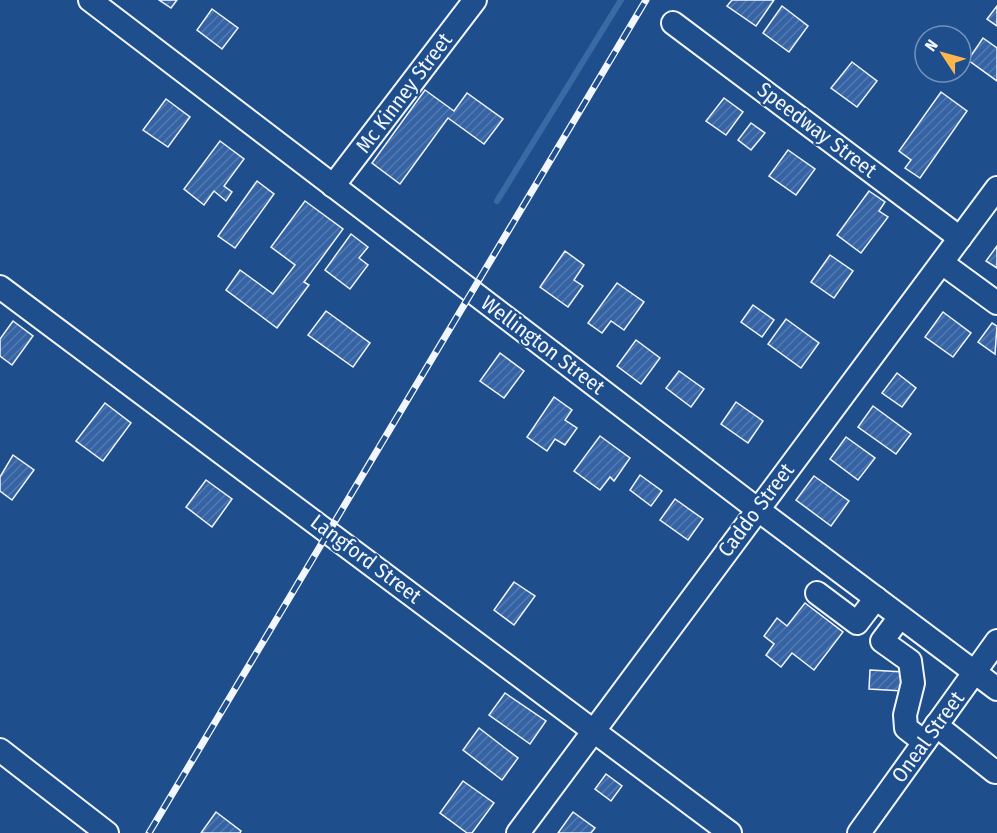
<svg xmlns="http://www.w3.org/2000/svg" width="997" height="833" viewBox="0 0 997 833" font-family="'Fira Sans Condensed',sans-serif">
<defs>
<pattern id="building-hatch" width="6" height="6" patternUnits="userSpaceOnUse" patternTransform="scale(1.5)"><rect width="6" height="6" fill="#3563a3"/><path d="M-1 1l2-2M0 6l6-6M5 7l2-2" fill="none" stroke="#537ab1"/></pattern>
</defs>
<rect width="100%" height="100%" fill="#1f4e8c"/>
<g fill="none" stroke-linecap="round" stroke-linejoin="round">
<path stroke="#3b69a3" stroke-width="6" d="M 497,201 L 621,0"/>
</g>
<g fill="url(#building-hatch)" stroke="#f2f6ff" stroke-width="1.5">
<path d="M 159,0 L 177,0 L 171,8 Z"/>
<path d="M 732,0 L 774,0 L 756,26 L 727,6 Z"/>
<path d="M 782,6 L 808,26 L 789,52 L 763,33 Z"/>
<path d="M 997,6 L 997,26 L 987,19 Z"/>
<path d="M 212,9 L 238,28 L 222,49 L 197,30 Z"/>
<path d="M 983,38 L 997,48 L 997,81 L 968,60 Z"/>
<path d="M 852,62 L 877,81 L 857,107 L 831,88 Z"/>
<path d="M 425,90 L 454,111 L 467,93 L 503,119 L 484,144 L 448,118 L 400,184 L 372,163 Z"/>
<path d="M 941,92 L 967,111 L 920,178 L 905,168 L 911,160 L 899,151 Z"/>
<path d="M 724,98 L 743,112 L 726,135 L 706,121 Z"/>
<path d="M 166,99 L 190,117 L 168,147 L 143,130 Z"/>
<path d="M 751,123 L 765,133 L 751,150 L 738,140 Z"/>
<path d="M 220,141 L 244,159 L 224,186 L 232,192 L 226,201 L 214,191 L 204,205 L 184,189 Z"/>
<path d="M 788,150 L 815,169 L 796,195 L 769,176 Z"/>
<path d="M 257,181 L 274,194 L 235,248 L 218,236 Z"/>
<path d="M 869,191 L 885,202 L 879,211 L 888,217 L 861,253 L 837,235 Z"/>
<path d="M 305,201 L 343,229 L 304,282 L 309,285 L 277,328 L 226,290 L 240,270 L 273,294 L 295,265 L 271,247 Z"/>
<path d="M 351,234 L 368,247 L 359,258 L 368,265 L 350,289 L 325,270 Z"/>
<path d="M 997,246 L 997,268 L 986,261 Z"/>
<path d="M 565,251 L 584,265 L 574,280 L 583,286 L 568,307 L 540,287 Z"/>
<path d="M 830,255 L 853,271 L 834,298 L 811,282 Z"/>
<path d="M 617,283 L 644,302 L 624,330 L 611,321 L 602,333 L 588,323 Z"/>
<path d="M 753,305 L 774,320 L 762,337 L 741,322 Z"/>
<path d="M 326,311 L 370,343 L 353,367 L 308,335 Z"/>
<path d="M 943,312 L 971,333 L 953,357 L 925,337 Z"/>
<path d="M 786,319 L 819,343 L 801,368 L 768,344 Z"/>
<path d="M 13,321 L 33,336 L 12,365 L 0,356 L 0,339 Z"/>
<path d="M 992,323 L 997,326 L 995,354 L 978,342 Z"/>
<path d="M 636,340 L 660,358 L 641,384 L 617,366 Z"/>
<path d="M 500,353 L 524,371 L 504,398 L 480,381 Z"/>
<path d="M 679,371 L 704,389 L 691,407 L 666,388 Z"/>
<path d="M 897,373 L 916,388 L 902,407 L 882,393 Z"/>
<path d="M 554,397 L 572,410 L 565,420 L 577,428 L 565,445 L 555,439 L 547,451 L 527,437 Z"/>
<path d="M 736,402 L 763,421 L 748,443 L 721,424 Z"/>
<path d="M 105,403 L 131,423 L 103,461 L 76,441 Z"/>
<path d="M 873,406 L 911,434 L 896,454 L 858,427 Z"/>
<path d="M 600,436 L 630,458 L 614,481 L 610,477 L 600,490 L 574,471 Z"/>
<path d="M 846,437 L 875,458 L 858,480 L 830,459 Z"/>
<path d="M 13,455 L 34,470 L 12,500 L 0,491 L 0,477 Z"/>
<path d="M 640,475 L 662,491 L 651,506 L 630,490 Z"/>
<path d="M 814,476 L 849,501 L 831,526 L 796,500 Z"/>
<path d="M 206,480 L 232,499 L 212,527 L 186,507 Z"/>
<path d="M 675,499 L 703,519 L 688,540 L 660,520 Z"/>
<path d="M 514,582 L 535,596 L 514,625 L 494,610 Z"/>
<path d="M 805,603 L 843,632 L 814,670 L 792,653 L 781,667 L 766,655 L 774,644 L 764,636 L 777,618 L 787,626 Z"/>
<path d="M 870,670 L 904,672 L 903,691 L 869,689 Z"/>
<path d="M 505,693 L 546,721 L 530,744 L 489,715 Z"/>
<path d="M 479,728 L 518,758 L 502,780 L 463,750 Z"/>
<path d="M 606,774 L 622,786 L 611,801 L 595,789 Z"/>
<path d="M 463,781 L 494,803 L 472,833 L 467,833 L 440,813 Z"/>
<path d="M 216,812 L 241,831 L 240,833 L 201,833 Z"/>
<path d="M 573,812 L 595,828 L 591,833 L 558,833 Z"/>
</g>
<g fill="none" stroke-linecap="round" stroke-linejoin="round">
<g stroke="#f2f6ff" stroke-width="26">
<g id="minor">
<path d="M 90,0 L 757,509 L 997,689"/>
<path d="M 673,23 L 960,238"/>
<path d="M 333,186 L 475,0"/>
<path d="M 942,263 L 997,303"/>
<path d="M 0,287 L 730,833"/>
<path d="M 817,593 L 857,623 L 876,598"/>
<path d="M 900,617 L 882,641 L 910,661 L 913,683 L 905,715 L 906,728 L 924,742"/>
<path d="M 936,725 L 995,772 L 997,770"/>
<path d="M 0,750 L 107,833"/>
<path d="M 518,833 L 997,188"/>
<path d="M 859,833 L 997,641"/>
</g>
</g>
<use href="#minor" stroke="#1f4e8c" stroke-width="22"/>
<g stroke="#f2f6ff" stroke-width="7">
<path id="rail" d="M 149,833 L 646,0"/>
</g>
<use href="#rail" stroke="#1f4e8c" stroke-width="4.5" stroke-dasharray="14" stroke-linecap="butt"/>
</g>
<g text-anchor="middle" dominant-baseline="central" stroke-width="4.5" stroke-linejoin="round" paint-order="stroke">
<g font-size="21" fill="#f2f6ff" stroke="#1f4e8c">
<text transform="translate(404 93) rotate(-53)">Mc Kinney Street</text>
<text transform="translate(817 130) rotate(37)">Speedway Street</text>
<text transform="translate(543 345) rotate(37)">Wellington Street</text>
<text transform="translate(756 510) rotate(-53)">Caddo Street</text>
<text transform="translate(366 559) rotate(37)">Langford Street</text>
<text transform="translate(928 737) rotate(-54)">Oneal Street</text>
</g>
</g>
<g transform="translate(943 54) rotate(306)"><circle r="28" fill="#1f4e8c" stroke="#7391ba" stroke-width="1.5"/>
<path d="M0-4.5L10 22L0 15L-10 22Z" fill="#ffb74d"/>
<text y="-9" font-size="16" font-weight="bold" text-anchor="middle" fill="#f2f6ff">N</text>
</g>
</svg>
